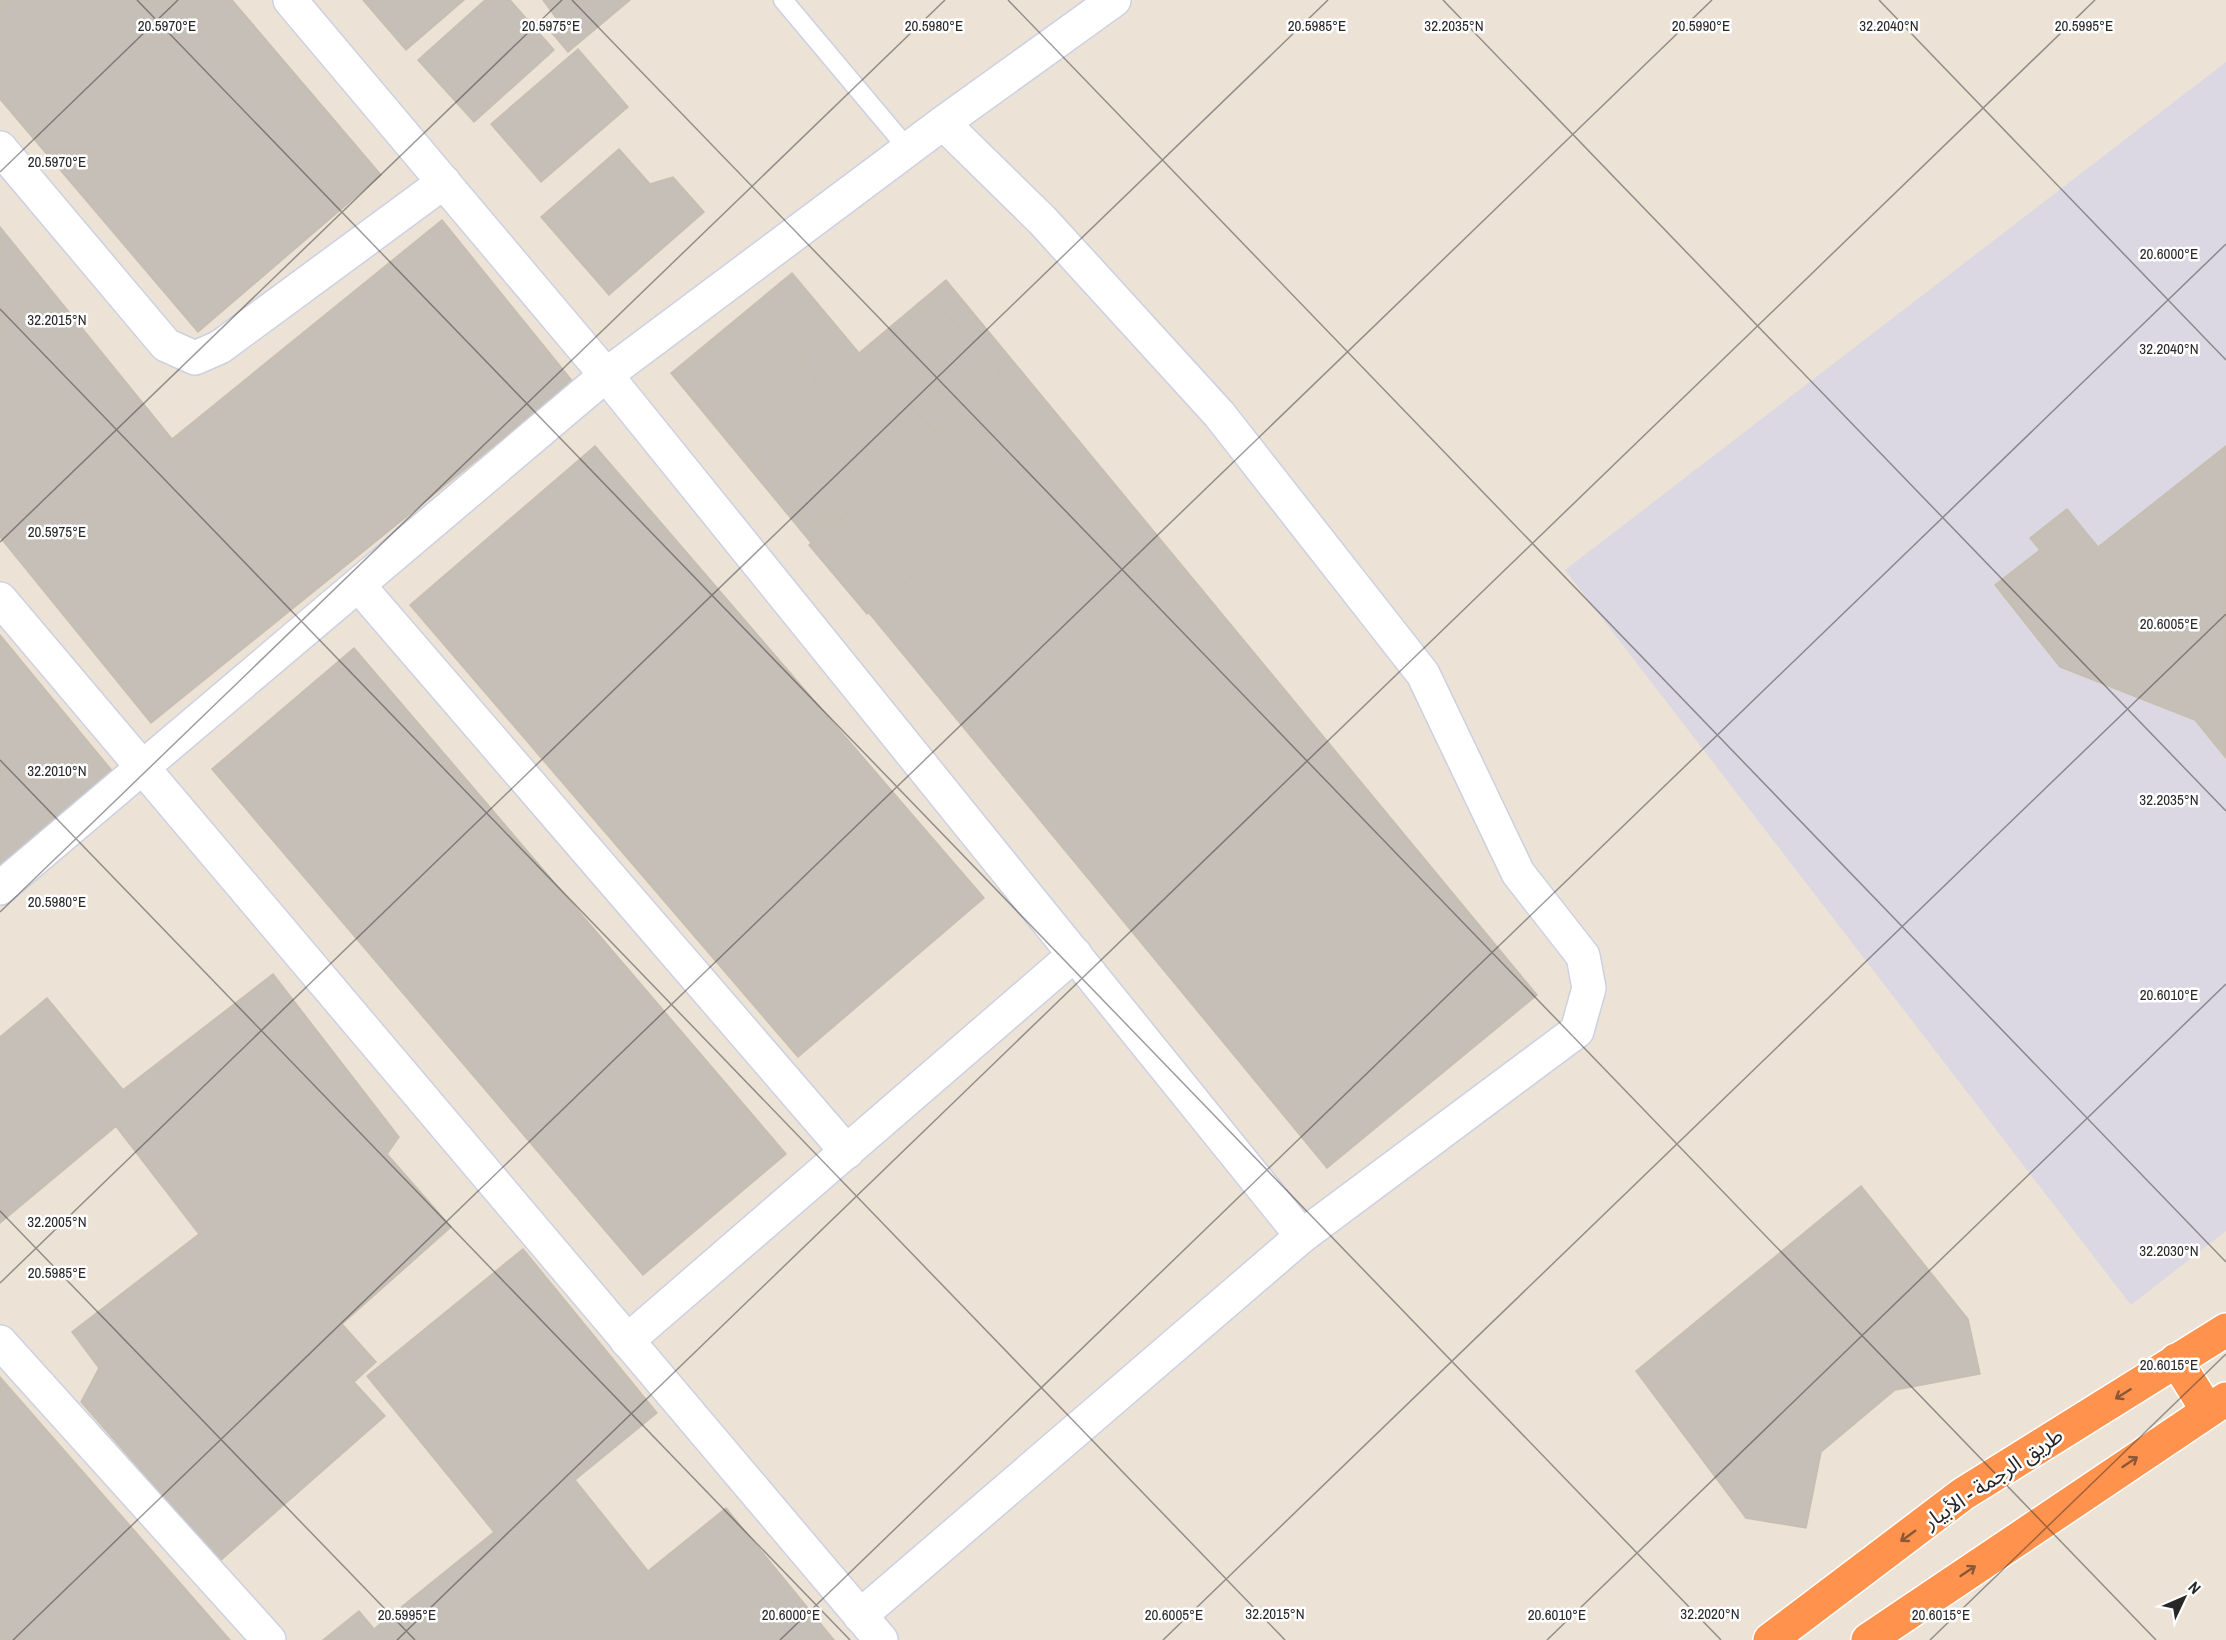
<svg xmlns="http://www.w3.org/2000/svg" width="2226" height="1640" viewBox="0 0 2226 1640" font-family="'Archivo Narrow','Noto Sans Arabic',sans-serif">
<rect width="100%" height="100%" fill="#ece2d6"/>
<path fill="#dbd8e3" d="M 2226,62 L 2226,1231 L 2131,1305 L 1565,570 Z"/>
<g fill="#c6bfb7" stroke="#c7beb0" stroke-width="1.5">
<path d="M 0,0 L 232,0 L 381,175 L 198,332 L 0,99 Z"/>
<path d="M 363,0 L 464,0 L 406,50 Z"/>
<path d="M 485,0 L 510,0 L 554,50 L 474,122 L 418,60 Z"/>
<path d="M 543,0 L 630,0 L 568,52 L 551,32 L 557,19 Z"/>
<path d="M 578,49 L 628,107 L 541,182 L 491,124 Z"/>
<path d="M 619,149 L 650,184 L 673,177 L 704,212 L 609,295 L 541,217 Z"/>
<path d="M 442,220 L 573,382 L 151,723 L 0,537 L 0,227 L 172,439 Z"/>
<path d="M 792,273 L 859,353 L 946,280 L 1537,995 L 1327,1168 L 671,373 Z"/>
<path d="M 933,299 L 1000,373 L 935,432 L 867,358 Z"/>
<path d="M 752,308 L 817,381 L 740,450 L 675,377 Z"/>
<path d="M 849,375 L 911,446 L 815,529 L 753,459 Z"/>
<path d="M 595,446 L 984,898 L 798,1057 L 410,605 Z"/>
<path d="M 2226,446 L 2226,758 L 2195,720 L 2060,667 L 1995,585 L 2040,550 L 2030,538 L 2067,509 L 2098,547 Z"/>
<path d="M 900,469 L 958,538 L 867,614 L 809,545 Z"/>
<path d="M 0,635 L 118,778 L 0,876 Z"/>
<path d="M 354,648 L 786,1154 L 643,1275 L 212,769 Z"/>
<path d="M 273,974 L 399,1137 L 387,1154 L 451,1227 L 342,1324 L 376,1362 L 354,1382 L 385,1416 L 220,1561 L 81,1402 L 99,1368 L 72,1332 L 199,1234 L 101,1107 Z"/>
<path d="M 47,998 L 138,1108 L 0,1223 L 0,1037 Z"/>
<path d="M 1861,1186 L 1968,1319 L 1980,1374 L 1895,1390 L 1821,1452 L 1806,1528 L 1746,1518 L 1636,1371 Z"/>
<path d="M 523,1249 L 657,1413 L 575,1480 L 648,1571 L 726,1508 L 834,1640 L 323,1640 L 359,1611 L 374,1629 L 494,1532 L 367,1376 Z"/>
<path d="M 0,1377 L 230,1640 L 0,1640 Z"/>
</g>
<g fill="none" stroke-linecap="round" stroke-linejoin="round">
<g stroke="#ccd1e2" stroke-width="21">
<path id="lane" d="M 783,0 L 908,149"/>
</g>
<g stroke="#ccd1e2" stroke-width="36">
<g id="street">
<path d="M 290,0 L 606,375 L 1302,1236"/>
<path d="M 0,148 L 166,345 L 195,358 L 220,347 L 444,182"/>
<path d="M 359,586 L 847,1152"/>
<path d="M 0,599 L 881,1640"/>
<path d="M 0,888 L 606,375 L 943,123 L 1114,0"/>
<path d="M 627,1341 L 1075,954"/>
<path d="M 0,1342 L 269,1640"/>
<path d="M 860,1616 L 1302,1236 L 1577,1031 L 1589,988 L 1583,956 L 1518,873 L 1423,674 L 1219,414 L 1043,221 L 943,123"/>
</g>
</g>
<g stroke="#fff" stroke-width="36">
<g id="highway">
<path d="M 2176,1360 L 2207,1410"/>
<path d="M 1770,1640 L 1963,1494 L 2226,1330"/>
<path d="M 1868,1640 L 2226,1399"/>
</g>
</g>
<use href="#lane" stroke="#fff" stroke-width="18"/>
<use href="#street" stroke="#fff" stroke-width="33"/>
<use href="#highway" stroke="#ff934e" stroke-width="33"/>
</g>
<defs><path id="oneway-shaft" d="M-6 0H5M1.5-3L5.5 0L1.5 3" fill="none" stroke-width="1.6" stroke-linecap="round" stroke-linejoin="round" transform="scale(1.5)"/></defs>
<g stroke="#885839">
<use href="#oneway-shaft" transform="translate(2123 1394) rotate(148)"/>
<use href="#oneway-shaft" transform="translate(2130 1462) rotate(-34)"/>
<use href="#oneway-shaft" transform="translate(1908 1536) rotate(144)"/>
<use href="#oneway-shaft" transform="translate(1968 1571) rotate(-34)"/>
</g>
<path fill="none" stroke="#272727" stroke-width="1.5" stroke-opacity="0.45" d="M 137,0 L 1721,1640M 572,0 L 2156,1640M 1008,0 L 2226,1262M 1443,0 L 2226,811M 1879,0 L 2226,360M 0,172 L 178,0M 0,309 L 1285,1640M 0,542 L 562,0M 0,760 L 850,1640M 0,912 L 945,0M 0,1211 L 415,1640M 0,1283 L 1328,0M 13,1640 L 1712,0M 397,1640 L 2095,0M 780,1640 L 2226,244M 1163,1640 L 2226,614M 1547,1640 L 2226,984M 1930,1640 L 2226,1354"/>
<g text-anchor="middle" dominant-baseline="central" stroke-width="5" stroke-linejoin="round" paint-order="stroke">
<g font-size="21" fill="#272727" stroke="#fff">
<text transform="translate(1993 1478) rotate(-34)">طريق الرجمة - الأبيار</text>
</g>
</g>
<g font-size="15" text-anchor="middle" fill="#272727" stroke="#fff" stroke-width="5" stroke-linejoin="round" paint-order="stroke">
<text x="167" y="31">20.5970°E</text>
<text x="551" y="31">20.5975°E</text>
<text x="934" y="31">20.5980°E</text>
<text x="1317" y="31">20.5985°E</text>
<text x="1701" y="31">20.5990°E</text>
<text x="2084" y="31">20.5995°E</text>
<text x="1454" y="31">32.2035°N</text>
<text x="1889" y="31">32.2040°N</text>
<text x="57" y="167">20.5970°E</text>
<text x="2169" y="259">20.6000°E</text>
<text x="57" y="325">32.2015°N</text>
<text x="2169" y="354">32.2040°N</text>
<text x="57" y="537">20.5975°E</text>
<text x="2169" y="629">20.6005°E</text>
<text x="57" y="776">32.2010°N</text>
<text x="2169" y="805">32.2035°N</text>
<text x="57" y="907">20.5980°E</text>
<text x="2169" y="1000">20.6010°E</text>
<text x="57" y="1227">32.2005°N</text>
<text x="2169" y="1256">32.2030°N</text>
<text x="57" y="1278">20.5985°E</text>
<text x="2169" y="1370">20.6015°E</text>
<text x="1275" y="1619">32.2015°N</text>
<text x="1710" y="1619">32.2020°N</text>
<text x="407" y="1620">20.5995°E</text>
<text x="791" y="1620">20.6000°E</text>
<text x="1174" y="1620">20.6005°E</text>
<text x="1557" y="1620">20.6010°E</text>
<text x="1941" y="1620">20.6015°E</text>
</g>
<g transform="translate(2184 1598) rotate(46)" stroke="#ffffff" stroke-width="4.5" paint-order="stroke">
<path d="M0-4.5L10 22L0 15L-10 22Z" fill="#272727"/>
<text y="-9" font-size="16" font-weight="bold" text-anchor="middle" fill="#272727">N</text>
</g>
</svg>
